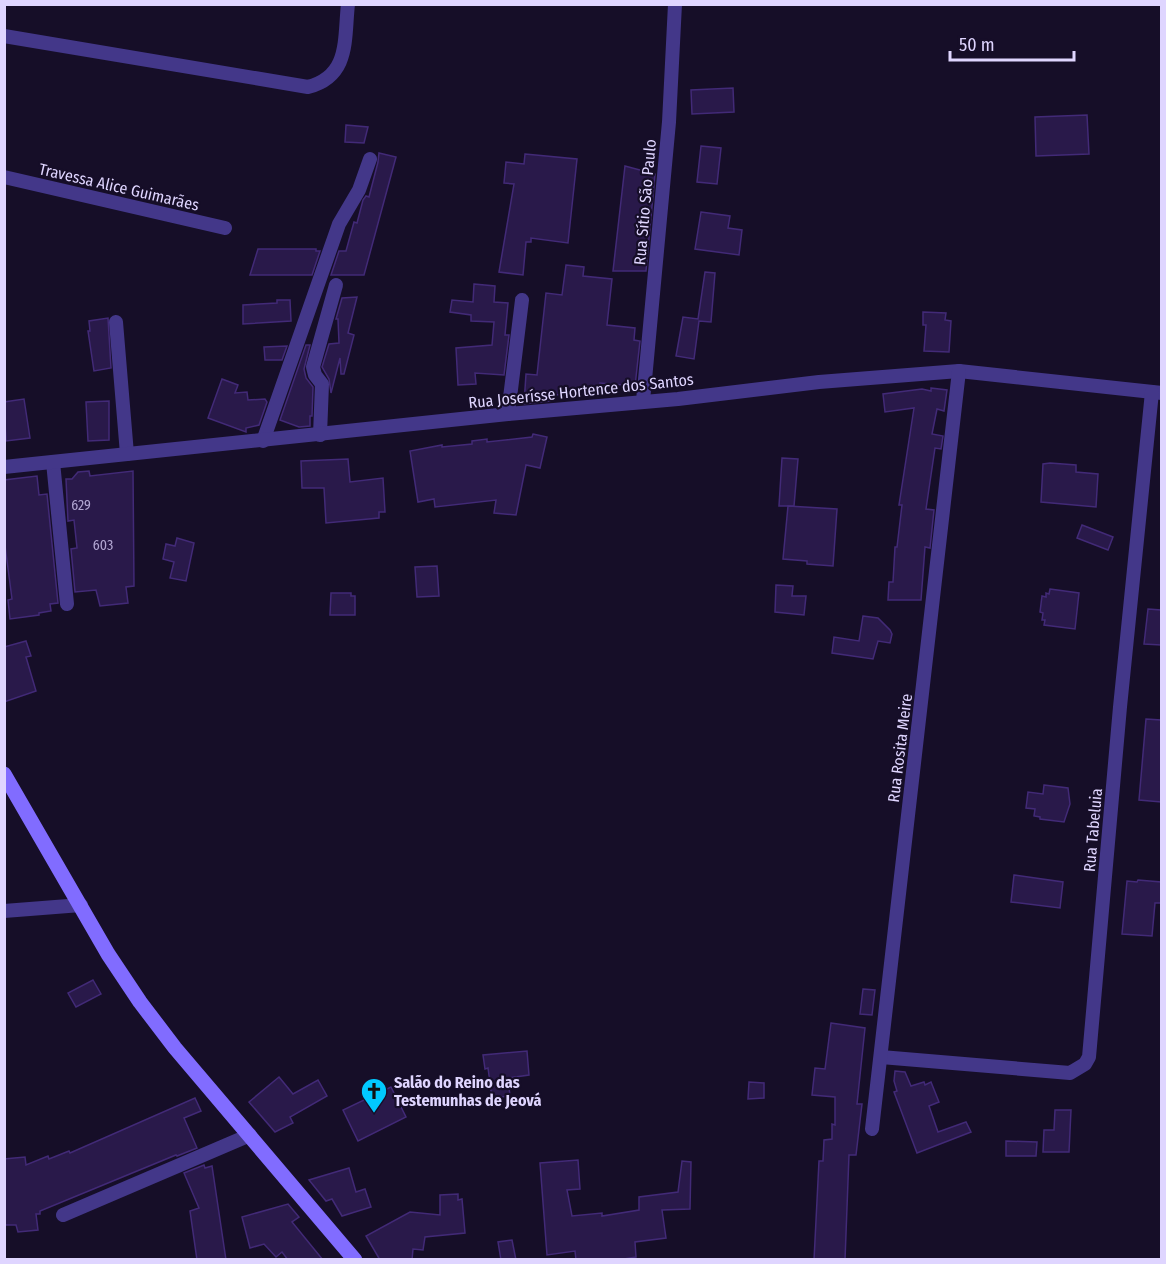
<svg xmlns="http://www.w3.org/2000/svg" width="1166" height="1264" viewBox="0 0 1166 1264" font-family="'Fira Sans Condensed',sans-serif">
<rect width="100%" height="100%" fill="#160e28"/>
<g fill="#29194a" stroke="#422a77" stroke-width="1.5">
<path d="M 733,88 L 734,112 L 692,114 L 691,90 Z"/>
<path d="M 1087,115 L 1089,154 L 1036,156 L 1035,117 Z"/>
<path d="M 346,125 L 368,127 L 364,143 L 345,142 Z"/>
<path d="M 701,146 L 721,148 L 717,184 L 697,182 Z"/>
<path d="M 379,153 L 396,157 L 364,275 L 331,275 L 339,251 L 346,251 L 354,222 L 357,223 L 363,200 L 366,196 L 369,197 L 378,162 Z"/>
<path d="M 525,154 L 577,159 L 568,243 L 531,238 L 531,242 L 526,242 L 523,275 L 499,272 L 514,184 L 504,183 L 506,162 L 524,164 Z"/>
<path d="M 625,166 L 655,174 L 646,271 L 613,271 Z"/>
<path d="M 701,212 L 730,216 L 728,228 L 742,230 L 739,255 L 695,249 Z"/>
<path d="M 258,249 L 316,249 L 316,251 L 320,251 L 312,275 L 250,275 Z"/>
<path d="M 566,265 L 584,267 L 583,276 L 612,279 L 607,325 L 635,328 L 634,340 L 640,341 L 635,386 L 600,383 L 599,394 L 570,393 L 549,396 L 550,401 L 524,404 L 526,374 L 537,375 L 546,293 L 562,295 Z"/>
<path d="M 705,272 L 715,273 L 711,322 L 699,321 L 694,359 L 676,356 L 683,317 L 698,319 Z"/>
<path d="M 474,284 L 495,286 L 494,302 L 508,303 L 505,335 L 509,335 L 504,375 L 475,373 L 476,384 L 458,385 L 456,348 L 492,345 L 494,322 L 471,321 L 471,315 L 450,312 L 452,300 L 473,302 Z"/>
<path d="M 357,297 L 348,333 L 354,335 L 344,374 L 341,374 L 340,358 L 331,393 L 329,379 L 322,367 L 329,344 L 339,343 L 338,319 L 336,319 L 342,298 Z"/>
<path d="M 277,300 L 290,300 L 291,321 L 243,324 L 243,305 L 277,303 Z"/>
<path d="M 923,312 L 946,313 L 945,320 L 951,321 L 949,352 L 924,351 L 926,325 L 923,325 Z"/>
<path d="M 108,318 L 111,368 L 94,371 L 88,331 L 90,331 L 89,321 Z"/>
<path d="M 306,345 L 310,345 L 304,369 L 306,378 L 313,387 L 312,416 L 310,416 L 310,426 L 299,427 L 280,420 Z"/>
<path d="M 287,346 L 282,360 L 265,360 L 264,347 Z"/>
<path d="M 222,379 L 238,385 L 235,393 L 247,392 L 248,400 L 265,399 L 267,402 L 259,425 L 246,428 L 246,432 L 208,418 Z"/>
<path d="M 931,388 L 947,390 L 944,411 L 937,409 L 932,434 L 943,436 L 941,449 L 935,448 L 926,509 L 934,510 L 930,548 L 925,547 L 921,600 L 888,600 L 889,582 L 893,582 L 895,547 L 897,547 L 902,505 L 899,505 L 914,408 L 885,412 L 883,394 L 922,389 L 931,391 Z"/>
<path d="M 24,399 L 30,438 L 6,441 L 4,402 Z"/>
<path d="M 109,401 L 109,440 L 88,441 L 86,402 Z"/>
<path d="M 533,434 L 547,437 L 540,468 L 526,465 L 516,515 L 494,513 L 496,500 L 435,507 L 434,499 L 418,502 L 410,451 L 442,445 L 442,447 L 472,444 L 472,441 L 487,439 L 487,442 L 532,437 Z"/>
<path d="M 782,458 L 798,459 L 794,506 L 779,506 Z"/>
<path d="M 348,459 L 350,482 L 383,478 L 385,512 L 379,512 L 379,518 L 326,523 L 324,488 L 302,488 L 301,461 Z"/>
<path d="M 1050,463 L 1076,465 L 1076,472 L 1098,474 L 1096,507 L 1041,502 L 1043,464 Z"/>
<path d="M 89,471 L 90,476 L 133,471 L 134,586 L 126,587 L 128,603 L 100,606 L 96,590 L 75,592 L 71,549 L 77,548 L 74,520 L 68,521 L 66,479 L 72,479 L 78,472 Z"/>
<path d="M 37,476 L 39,495 L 47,494 L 58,603 L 50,604 L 51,611 L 39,613 L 39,615 L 10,619 L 8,600 L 12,599 L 4,538 L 4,480 Z"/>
<path d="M 788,506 L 837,509 L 833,566 L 807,564 L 807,561 L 783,559 Z"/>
<path d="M 1082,525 L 1113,537 L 1108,550 L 1077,538 Z"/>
<path d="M 177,538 L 194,543 L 186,581 L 170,578 L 174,562 L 163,559 L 166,544 L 175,546 Z"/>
<path d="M 437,566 L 439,596 L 417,597 L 415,567 Z"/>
<path d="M 776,585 L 793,586 L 792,596 L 806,596 L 804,615 L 775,612 Z"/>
<path d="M 1050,589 L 1079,593 L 1075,629 L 1044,625 L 1045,620 L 1042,620 L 1043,613 L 1040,612 L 1042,596 L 1046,597 L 1046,593 L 1049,594 Z"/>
<path d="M 331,593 L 351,593 L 351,596 L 355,596 L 355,615 L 330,615 Z"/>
<path d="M 1148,609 L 1161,610 L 1161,645 L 1144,644 Z"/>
<path d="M 863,616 L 878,618 L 890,630 L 892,634 L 890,643 L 878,641 L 873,659 L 832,653 L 834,637 L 859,641 Z"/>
<path d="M 26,641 L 31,656 L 26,657 L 36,691 L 4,702 L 4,647 Z"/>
<path d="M 1146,719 L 1161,720 L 1161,802 L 1139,800 Z"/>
<path d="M 1044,785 L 1068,788 L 1070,804 L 1064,822 L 1040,819 L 1040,817 L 1034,816 L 1035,809 L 1026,808 L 1028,792 L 1043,794 Z"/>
<path d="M 1014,875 L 1063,882 L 1060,908 L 1011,902 Z"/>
<path d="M 1138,880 L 1161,882 L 1161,903 L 1155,903 L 1152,936 L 1122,934 L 1127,881 L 1137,882 Z"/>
<path d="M 93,980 L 101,994 L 76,1007 L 68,993 Z"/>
<path d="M 863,989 L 875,990 L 872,1015 L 860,1014 Z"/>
<path d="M 831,1023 L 865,1028 L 857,1104 L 862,1104 L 856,1155 L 849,1155 L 845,1260 L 814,1260 L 819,1161 L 823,1161 L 824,1140 L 832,1139 L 832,1124 L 835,1125 L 835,1097 L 812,1095 L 815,1068 L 825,1069 Z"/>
<path d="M 527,1051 L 529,1075 L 508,1078 L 510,1096 L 492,1098 L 488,1068 L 485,1069 L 483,1055 Z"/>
<path d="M 895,1071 L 905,1072 L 911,1086 L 924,1082 L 925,1085 L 931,1082 L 939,1102 L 929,1106 L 938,1132 L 966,1122 L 971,1132 L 917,1153 L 894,1092 L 897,1091 L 894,1081 Z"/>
<path d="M 279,1077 L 293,1094 L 318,1080 L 327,1096 L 290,1117 L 293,1123 L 275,1132 L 249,1102 Z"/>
<path d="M 749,1082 L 764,1083 L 764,1098 L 748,1099 Z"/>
<path d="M 391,1087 L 406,1117 L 358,1141 L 343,1110 Z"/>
<path d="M 195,1098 L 201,1111 L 184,1118 L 197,1148 L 177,1156 L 176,1155 L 40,1211 L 40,1214 L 36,1214 L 38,1230 L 18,1232 L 16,1225 L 4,1225 L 4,1159 L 25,1157 L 26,1165 L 48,1156 L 49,1159 L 69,1151 L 70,1153 Z"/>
<path d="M 1055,1110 L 1071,1110 L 1069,1152 L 1043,1152 L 1044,1130 L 1054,1130 Z"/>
<path d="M 1006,1141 L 1037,1142 L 1036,1156 L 1006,1156 Z"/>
<path d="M 578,1160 L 580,1189 L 567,1190 L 572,1216 L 602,1213 L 602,1216 L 639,1210 L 639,1197 L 678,1192 L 682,1161 L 691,1162 L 690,1209 L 662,1210 L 666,1238 L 635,1242 L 636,1257 L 618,1260 L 576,1260 L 575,1251 L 547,1255 L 540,1163 Z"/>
<path d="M 204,1165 L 205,1168 L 212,1166 L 226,1260 L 197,1260 L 190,1211 L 199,1208 L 184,1173 Z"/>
<path d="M 349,1168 L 356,1192 L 365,1189 L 371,1207 L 342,1216 L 332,1199 L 326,1201 L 309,1180 Z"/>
<path d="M 458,1194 L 458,1200 L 462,1199 L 465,1233 L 425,1237 L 423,1250 L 413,1249 L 412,1260 L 380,1260 L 366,1236 L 410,1212 L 440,1215 L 440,1195 Z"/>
<path d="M 288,1204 L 299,1217 L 292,1222 L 323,1260 L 288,1260 L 282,1252 L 276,1257 L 264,1244 L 250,1248 L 242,1217 Z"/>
<path d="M 512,1240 L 516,1260 L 501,1260 L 498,1242 Z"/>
</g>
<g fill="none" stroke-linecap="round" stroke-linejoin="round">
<g stroke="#433789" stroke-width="14">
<path d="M 4,36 L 308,87 C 350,76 344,40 348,4"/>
<path d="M 4,177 L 225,228"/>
<path d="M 116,322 L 127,454"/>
<path d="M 643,401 L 669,122 L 675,4"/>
<path d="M 508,414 L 522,300"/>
<path d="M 320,435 L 322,384 L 315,375 L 313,367 L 336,285"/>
<path d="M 263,441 L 339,224 L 359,190 L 370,159"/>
<path d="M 53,462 L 67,604"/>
<path d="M 4,467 L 508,414 L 678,399 L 819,382 L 959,371 L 1162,393"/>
<path d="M 4,911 L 81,905"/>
<path d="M 881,1057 L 1070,1073 L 1085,1064 L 1089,1057 L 1120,707 L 1152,392"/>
<path d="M 872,1129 L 959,371"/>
<path d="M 63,1215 L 250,1135"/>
</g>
<path stroke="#816cff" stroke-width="15" d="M 4,774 L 108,954 L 140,1002 L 175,1048 L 355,1260"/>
</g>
<defs>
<g id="church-pin" transform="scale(1.35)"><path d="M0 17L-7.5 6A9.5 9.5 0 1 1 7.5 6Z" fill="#01c9ff" stroke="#160e28"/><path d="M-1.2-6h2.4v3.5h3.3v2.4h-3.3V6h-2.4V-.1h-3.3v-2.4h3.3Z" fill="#111"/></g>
</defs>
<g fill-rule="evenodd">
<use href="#church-pin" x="374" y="1091"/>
</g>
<g text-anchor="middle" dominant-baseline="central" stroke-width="4.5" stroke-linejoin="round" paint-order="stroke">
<g font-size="14" fill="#b2a6d2">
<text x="81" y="505">629</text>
<text x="103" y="545">603</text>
</g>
<g font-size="16" fill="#dfd5ff" stroke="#160e28">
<text transform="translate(119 187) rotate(13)">Travessa Alice Guimarães</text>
<text transform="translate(645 202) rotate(-85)">Rua Sítio São Paulo</text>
<text transform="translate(581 391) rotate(-6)">Rua Joserísse Hortence dos Santos</text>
<text transform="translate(900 748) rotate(-83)">Rua Rosita Meire</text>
<text transform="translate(1093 830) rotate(-85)">Rua Tabeluia</text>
</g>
<g font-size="16" font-weight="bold" fill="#dfd5ff" stroke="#160e28" text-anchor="start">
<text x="394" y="1082">Salão do Reino das<tspan x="394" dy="18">Testemunhas de Jeová</tspan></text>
</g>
</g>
<rect width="1166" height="1264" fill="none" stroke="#dfd5ff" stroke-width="12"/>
<path d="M950 51v9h124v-9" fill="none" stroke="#dfd5ff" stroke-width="3"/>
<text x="959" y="51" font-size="18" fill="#dfd5ff" stroke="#160e28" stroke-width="4.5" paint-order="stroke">50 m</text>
</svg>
